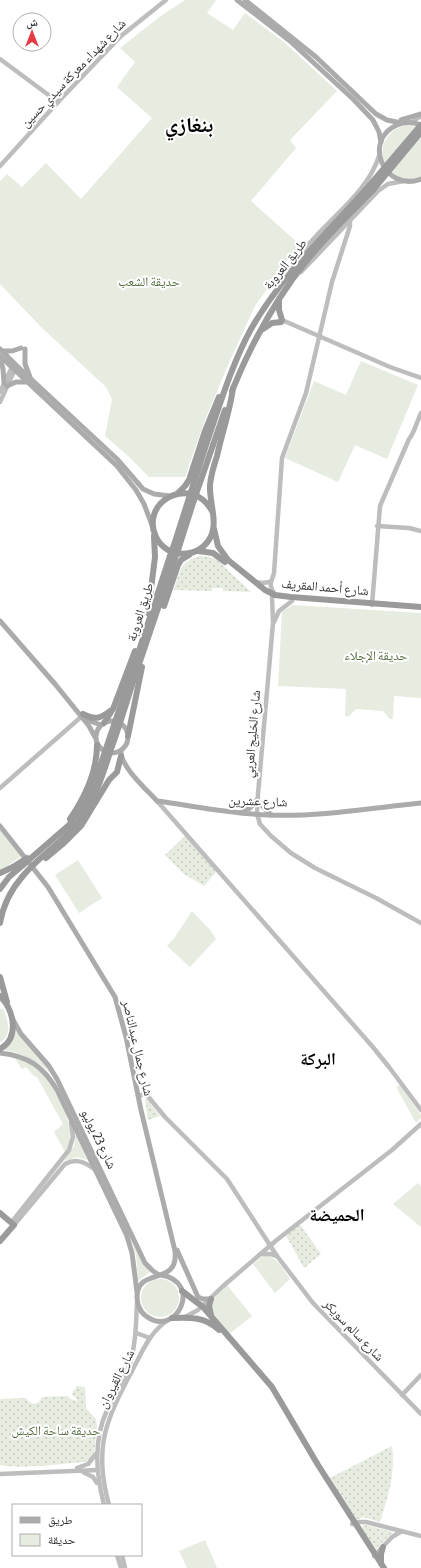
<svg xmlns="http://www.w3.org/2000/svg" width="421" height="1568" viewBox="0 0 421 1568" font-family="'Asap Condensed','Noto Naskh Arabic',sans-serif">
<defs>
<pattern id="garden-dots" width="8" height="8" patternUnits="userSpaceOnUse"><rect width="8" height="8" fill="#e6ecdf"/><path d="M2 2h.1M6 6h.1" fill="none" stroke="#c6cbc0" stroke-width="1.8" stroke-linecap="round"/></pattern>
</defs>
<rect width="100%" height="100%" fill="#fff"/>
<g fill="#e6ecdf">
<path d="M 185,0 L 216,0 L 207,13 L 233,30 L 245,13 L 285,43 L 337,91 L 290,140 L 296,148 L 251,201 L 299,244 L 255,306 L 227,367 L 205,420 L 185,477 L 149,477 L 128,456 L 105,436 L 112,399 L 106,387 L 41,327 L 0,284 L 0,181 L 7,174 L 22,187 L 46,163 L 81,199 L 152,118 L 117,87 L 135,62 L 120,48 L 162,15 Z"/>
<path d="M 406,125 L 416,126 L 421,128 L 421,177 C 416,178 410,180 406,179 C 384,177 375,149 390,134 C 394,129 400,127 406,125 Z"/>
<path d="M 361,361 L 418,385 L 387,459 L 355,445 L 338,482 L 285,458 L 314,381 L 346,395 Z"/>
<path d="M 293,605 L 421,613 L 421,698 L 394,696 L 393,719 L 390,719 L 383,711 L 356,709 L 348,717 L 345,716 L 346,689 L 278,686 L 282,612 L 286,609 Z"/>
<path d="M 0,828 L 22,856 L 0,871 Z"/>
<path d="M 78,860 L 102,898 L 79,913 L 55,875 Z"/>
<path d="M 192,911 L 211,931 L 216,939 L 190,967 L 167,946 L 175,937 Z"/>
<path d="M 0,1009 L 3,1009 C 8,1021 13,1034 0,1043 Z"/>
<path d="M 17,1030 L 52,1073 L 51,1074 C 37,1060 22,1053 3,1050 L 12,1042 Z"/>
<path d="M 14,1057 C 25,1061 35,1065 43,1074 C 51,1081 69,1118 70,1129 C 72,1137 69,1145 65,1152 L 54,1132 L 63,1124 L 37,1077 L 34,1076 L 26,1067 L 22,1069 Z"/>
<path d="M 400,1085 L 421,1115 L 421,1118 L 416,1123 L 396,1087 Z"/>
<path d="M 76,1134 L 87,1160 L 77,1157 L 64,1161 L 74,1146 Z"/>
<path d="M 418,1183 L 421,1187 L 421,1227 L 393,1204 Z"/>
<path d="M 131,1237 L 144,1264 L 150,1272 L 138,1281 L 136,1255 Z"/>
<path d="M 264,1255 C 277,1256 284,1270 290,1279 L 275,1293 L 253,1264 Z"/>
<circle cx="160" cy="1298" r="19"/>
<path d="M 226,1284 L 252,1316 L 228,1335 L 212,1316 L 210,1303 Z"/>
<path d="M 205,1540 L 217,1568 L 187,1568 L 179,1551 Z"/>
</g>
<g fill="url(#garden-dots)">
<path d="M 201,556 L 210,557 L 217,560 L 251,592 L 223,591 L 223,588 L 212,588 L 212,591 L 174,590 C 180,571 180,561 201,556 Z"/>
<path d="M 186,835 L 218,870 L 204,886 L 184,874 L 165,855 Z"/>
<path d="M 145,1099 L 147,1099 L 160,1116 L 148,1120 Z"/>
<path d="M 299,1223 L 321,1254 L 304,1268 L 285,1234 Z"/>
<path d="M 76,1386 L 85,1387 L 86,1408 L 96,1419 L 97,1426 L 94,1453 L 91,1458 L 85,1462 C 58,1464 28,1469 0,1465 L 0,1399 L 26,1398 L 29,1402 L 34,1404 L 39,1402 L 42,1397 L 68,1396 L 70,1399 L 77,1401 L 77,1399 L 72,1395 L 73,1391 L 76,1389 Z"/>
<path d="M 392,1446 C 396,1472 388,1497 380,1522 L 363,1517 L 356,1520 L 330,1478 Z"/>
<path d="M 365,1525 L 393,1532 L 376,1549 L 362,1529 L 363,1526 Z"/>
</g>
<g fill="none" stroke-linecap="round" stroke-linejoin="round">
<g stroke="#bdbdbd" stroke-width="4.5">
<path d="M 0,59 L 58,102"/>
<path d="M 412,122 L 421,116"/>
<path d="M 0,166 L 58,102 L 121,36 L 166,0"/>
<path d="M 290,272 C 292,265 297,260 301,254 C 325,221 367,195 379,156"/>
<path d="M 301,272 L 378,191 L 388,184 L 404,181"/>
<path d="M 282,320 L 390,367 L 421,378"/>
<path d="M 0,392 L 13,365"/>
<path d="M 0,402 L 16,367"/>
<path d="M 377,526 L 409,528 L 421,531"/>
<path d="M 256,582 L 262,583 L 270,582"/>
<path d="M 275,595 C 268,583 271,584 274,573 L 282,458 L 306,393 L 332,282 L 350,226 L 350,220"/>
<path d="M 272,597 L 273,623 L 258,794 L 257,814 L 260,824 L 271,836 L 291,853 L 315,868 L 376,898 L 421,923"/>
<path d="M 372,605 L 380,506 L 409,439 C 414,434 417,421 421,413"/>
<path d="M 274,622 L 279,611 L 292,601"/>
<path d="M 0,788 L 81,717"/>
<path d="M 157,801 L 372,1046 L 389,1067 L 421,1110"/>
<path d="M 138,1096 L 146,1094 L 165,1117 L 227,1179 L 277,1256 L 313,1303 L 421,1414"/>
<path d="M 11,1223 L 69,1150 L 73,1137 L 71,1122"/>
<path d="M 14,1225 L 65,1164 C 76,1158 85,1162 94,1169"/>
<path d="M 262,1254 L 271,1254 L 277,1256"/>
<path d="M 185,1317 L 198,1310 L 222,1287 L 278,1239 L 392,1150 L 421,1124"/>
<path d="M 136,1333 L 150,1338"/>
<path d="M 402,1395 L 421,1375"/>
<path d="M 77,1468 L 88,1464 L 96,1454"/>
<path d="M 83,1472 L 93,1477 L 97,1483"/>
<path d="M 0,1474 L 98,1470"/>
<path d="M 104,1505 C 96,1473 93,1441 107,1410 C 115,1394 124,1379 130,1363 C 136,1343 136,1323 137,1303"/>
<path d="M 109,1505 C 93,1447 106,1420 133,1369 C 143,1350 150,1332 168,1320"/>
<path d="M 352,1524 L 359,1522 L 366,1522 L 421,1536"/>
<path d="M 117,1555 L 121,1568"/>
<path d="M 122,1555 L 125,1568"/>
<path d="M 374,1556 L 392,1537 L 402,1531"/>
</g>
<g stroke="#ababab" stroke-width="5">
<path d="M 237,0 L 290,41 L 353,99 L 373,120 L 379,132 L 381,142"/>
<path d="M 245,0 L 316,57 L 376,114 L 387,120 L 401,123"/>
<path d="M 401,120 L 421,114"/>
<path d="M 421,125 C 413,122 405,121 397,125 C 362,140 384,193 421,179"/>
<path d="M 0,349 L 17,366 L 117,459 L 143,489 L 154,494 L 170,496"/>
<path d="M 25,349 L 25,364 L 30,377"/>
<path d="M 2,351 L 12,351 L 21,348"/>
<path d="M 0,356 L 117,466 L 136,490 L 144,504 L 152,525"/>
<path d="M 0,358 L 3,369 L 4,383"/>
<path d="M 7,386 L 16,382 L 27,382"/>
<path d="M 0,621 L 55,684 L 89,726 L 95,737"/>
<path d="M 85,716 L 90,721 L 101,725"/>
<circle cx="112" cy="737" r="16"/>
<path d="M 121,751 C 120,766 147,790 157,801 C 194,806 231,814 269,815 C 319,817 372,808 421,803"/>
<path d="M 242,812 L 250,808 L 257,800 L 271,815"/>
<path d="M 0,826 L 48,887 L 115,997 L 126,1037 L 141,1110 L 175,1251 C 179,1287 137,1266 137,1297 C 137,1304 140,1312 146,1316 C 176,1339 204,1282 161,1275"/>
<path d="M 12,1018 L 21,1034 L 49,1066 L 57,1079 L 145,1263 L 153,1271 L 159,1275"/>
<path d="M 0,1053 C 28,1056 43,1066 57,1090 L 127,1236 L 132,1253 L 137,1292"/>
<path d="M 177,1250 L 198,1297 L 203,1299 L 211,1299"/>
</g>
<g stroke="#9a9a9a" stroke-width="6">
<path d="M 279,300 L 279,310 L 282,320"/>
<path d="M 263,329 L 272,323 L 281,322"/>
<path d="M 232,391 C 251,344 276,298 308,259 C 328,235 351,213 373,190"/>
<path d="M 207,442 C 220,404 232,364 251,329 C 282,275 328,232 369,186"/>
<path d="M 213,445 L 225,410"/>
<path d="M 177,494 L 185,486 L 189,480 L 205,431 L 219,397"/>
<path d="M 212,511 C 192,474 139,501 156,537 C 167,560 201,559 211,536 C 218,522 209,501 210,485 C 211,475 214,465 217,456 C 222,433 230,411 233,388"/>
<path d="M 214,529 L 218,546 L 228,560 L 265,590 L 275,595 L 291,597 L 421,607"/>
<path d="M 173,548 L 189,498"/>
<path d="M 178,550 L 194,500"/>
<path d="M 198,551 L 213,553 L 225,562"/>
<path d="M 164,606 L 178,565 L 181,560 L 189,555"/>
<path d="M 148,613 L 155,557 L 154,536"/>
<path d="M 131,675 L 170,556"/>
<path d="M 135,676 L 175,558"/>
<path d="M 83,714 C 94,720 100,719 110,711"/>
<path d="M 104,723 L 113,709 L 135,651"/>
<path d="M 128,736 L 142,667"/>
<path d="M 70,819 C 85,797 97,770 97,745"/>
<path d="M 46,858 L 64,843 L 81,826 L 109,780 L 117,772 L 121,756"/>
<path d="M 0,873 L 13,867"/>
<path d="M 0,889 L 9,877 L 23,865"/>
<path d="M 0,923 C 3,905 10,891 22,877"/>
<path d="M 0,977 L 7,1002"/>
<path d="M 0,996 C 14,1010 20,1038 0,1049"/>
<path d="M 0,1213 L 14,1225 L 0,1241"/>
<path d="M 182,1291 L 203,1307 L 272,1387 L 318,1465 L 384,1568"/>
<path d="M 211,1299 L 209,1306 L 211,1315"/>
<path d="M 172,1318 C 190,1317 206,1317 219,1330"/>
<path d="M 381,1563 L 381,1554 L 383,1547"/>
</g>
<g stroke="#9a9a9a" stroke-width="6">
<path d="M 369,186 L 421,125"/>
<path d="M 373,190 L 421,132"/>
<path d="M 189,498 L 207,442"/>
<path d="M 194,500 L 213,445"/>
<path d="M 170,556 L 173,548"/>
<path d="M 175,558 L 178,550"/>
<path d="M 23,865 L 69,825 L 87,800 L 96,778 L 131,675"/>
<path d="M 13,867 L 27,858"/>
<path d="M 22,877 C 39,856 62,843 79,821 C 95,799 103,775 111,749 C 120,725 127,700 135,676"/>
</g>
</g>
<g text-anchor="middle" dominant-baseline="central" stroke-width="4" stroke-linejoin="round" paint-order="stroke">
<g font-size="13" fill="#333" stroke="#fff">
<text transform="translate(73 73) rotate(-46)">شارع شهداء معركة سيدي حسين</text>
<text transform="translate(285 264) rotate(-51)">طريق العروبة</text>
<text transform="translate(325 587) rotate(5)">شارع أحمد المقريف</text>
<text transform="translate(140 612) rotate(-72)">طريق العروبة</text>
<text transform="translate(252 734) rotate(-85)">شارع الخليج العربي</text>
<text transform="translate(258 801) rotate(2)">شارع عشرين</text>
<text transform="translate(138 1048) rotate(77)">شارع جمال عبدالناصر</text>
<text transform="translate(99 1139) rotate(64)">شارع 23 يوليو</text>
<text transform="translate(354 1330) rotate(46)">شارع سالم سويكر</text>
<text transform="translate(116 1379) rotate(-63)">شارع القيروان</text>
</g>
<g font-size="13" fill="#56703f" stroke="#fff">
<text x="149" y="281">حديقة الشعب</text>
<text x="376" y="655">حديقة الإجلاء</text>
<text x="56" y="1430">حديقة ساحة الكيش</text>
</g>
<g font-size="17" font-weight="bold" fill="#000" stroke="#fff">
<text x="318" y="1059">البركة</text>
<text x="337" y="1215">الحميضة</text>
</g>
<g font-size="21" font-weight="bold" fill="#000" stroke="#fff">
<text x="189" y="124">بنغازي</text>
</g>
</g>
<rect x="12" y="1504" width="130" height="52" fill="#ffffff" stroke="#adadad"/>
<rect x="20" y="1517" width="20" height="6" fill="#ababab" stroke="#adadad"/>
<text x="48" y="1524" font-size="12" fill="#333333">طريق</text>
<rect x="20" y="1534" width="20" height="12" fill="#e6ecdf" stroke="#adadad"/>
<text x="48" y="1544" font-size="12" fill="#333333">حديقة</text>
<g transform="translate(32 32)"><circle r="19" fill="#ffffff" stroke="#adadad"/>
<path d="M0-3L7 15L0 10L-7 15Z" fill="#e63946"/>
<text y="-6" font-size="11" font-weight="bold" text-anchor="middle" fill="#333333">ش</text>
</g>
</svg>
